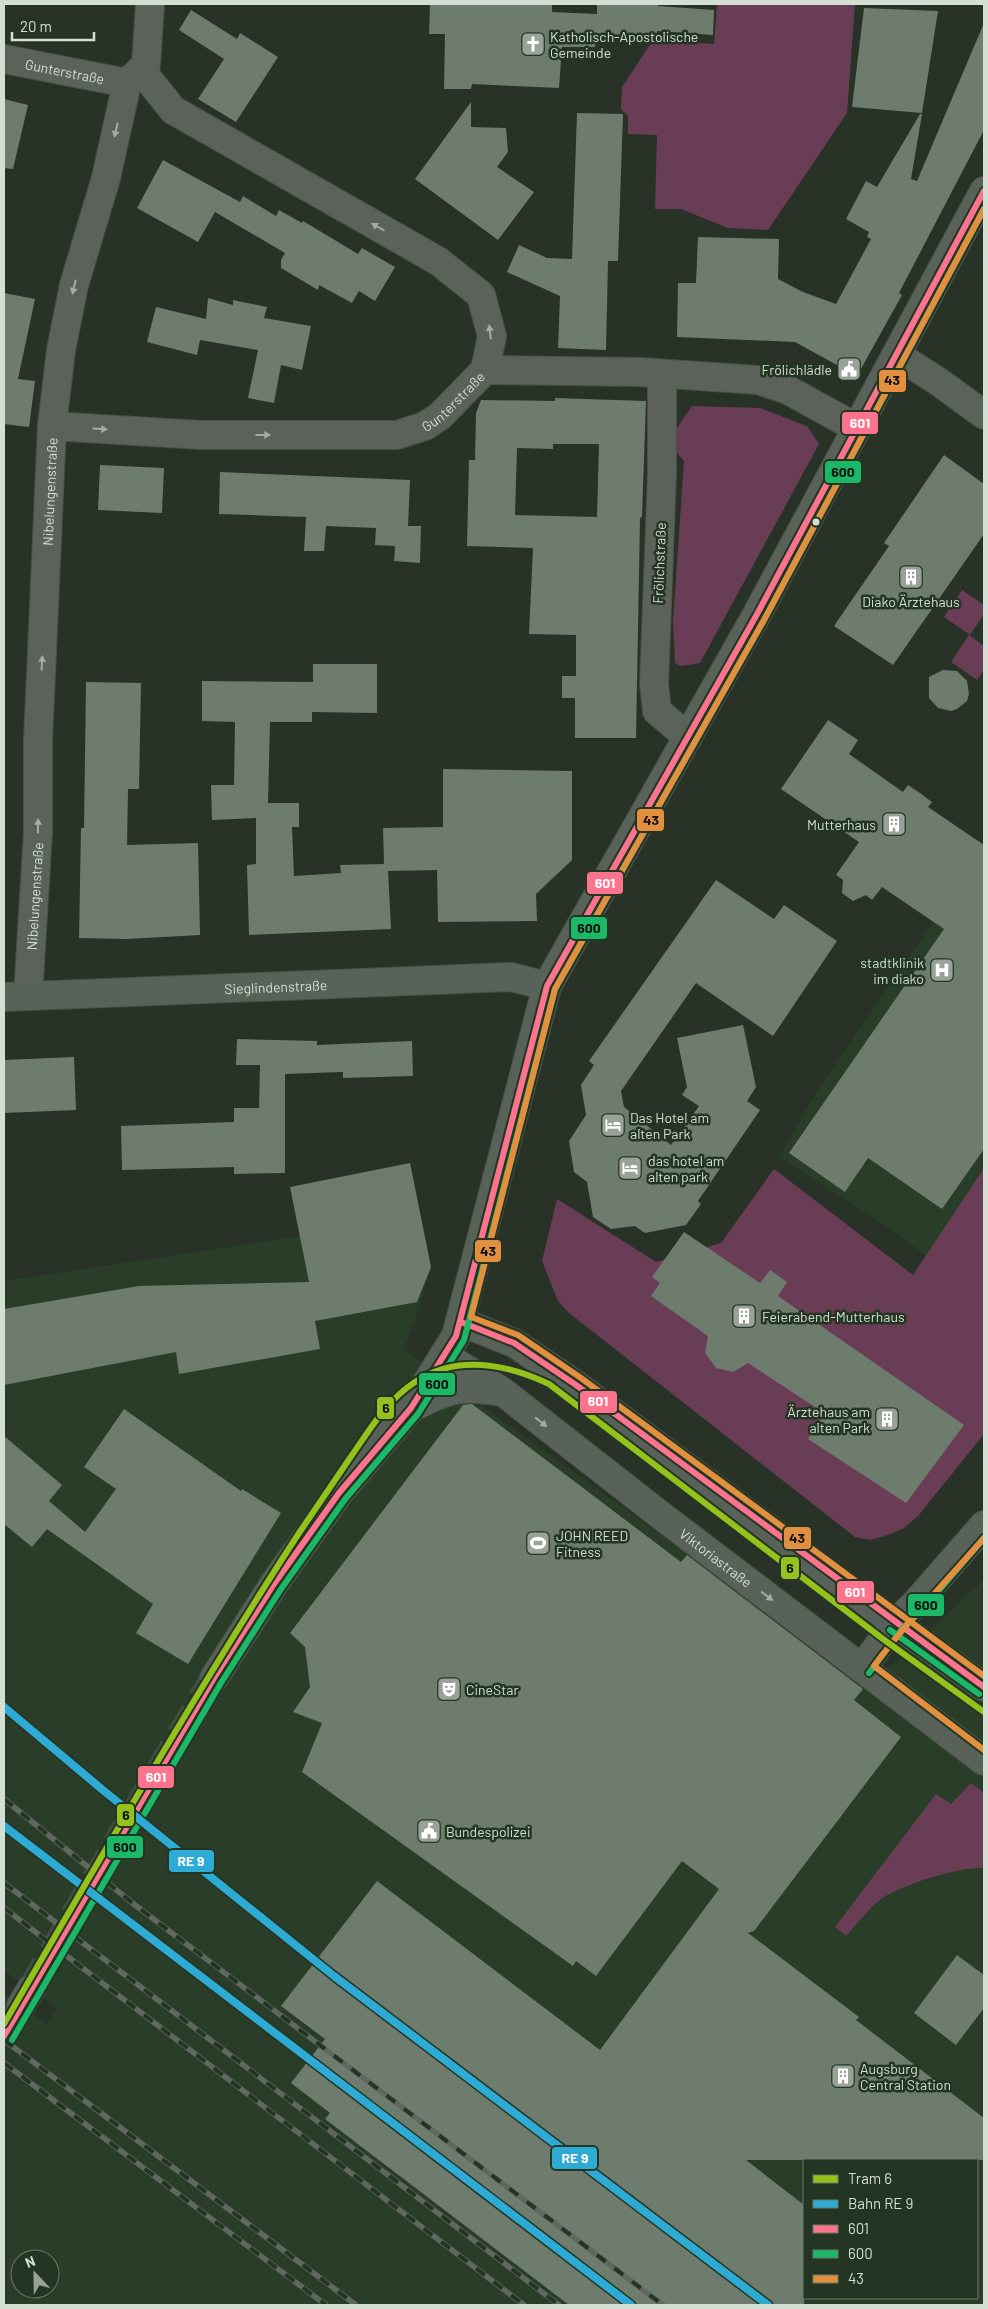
<svg xmlns="http://www.w3.org/2000/svg" width="988" height="2309" viewBox="0 0 988 2309" font-family="Barlow,sans-serif">
<rect width="100%" height="100%" fill="#283227"/>
<g fill="#293d28" fill-rule="evenodd">
<path d="M 984,848 L 984,1246 L 960,1281 L 889,1228 L 779,1157 L 817,1091 Z"/>
<path d="M 410,1163 L 431,1267 L 421,1303 L 404,1349 L 870,1686 L 984,1579 L 984,2305 L 4,2305 L 4,1994 L 47,2024 L 57,2008 L 4,1971 L 4,1281 L 300,1236 L 318,1182 ZM 804,2160 L 977,2160 L 977,2298 L 804,2298 ZM 20,2259 L 50,2259 L 50,2289 L 20,2289 Z"/>
</g>
<g fill="#6a3d57">
<path d="M 717,4 L 855,4 L 847,113 L 768,230 L 728,228 L 681,209 L 655,209 L 657,135 L 628,134 L 628,116 L 621,109 L 622,87 L 653,40 L 714,44 Z"/>
<path d="M 692,406 L 760,408 L 807,426 L 819,444 L 700,663 L 681,666 L 675,663 L 673,622 L 684,461 L 677,453 L 677,428 Z"/>
<path d="M 962,590 L 984,605 L 984,614 L 970,635 L 944,617 Z"/>
<path d="M 969,635 L 984,646 L 984,670 L 977,680 L 951,662 Z"/>
<path d="M 984,1168 L 984,1434 L 918,1516 L 904,1528 L 888,1535 L 870,1540 L 855,1537 L 569,1313 L 558,1301 L 542,1261 L 557,1199 L 656,1262 L 721,1243 L 774,1169 L 913,1275 Z"/>
<path d="M 971,1783 L 984,1793 L 984,1868 C 958,1867 903,1884 881,1899 C 868,1909 857,1924 846,1936 L 835,1927 L 936,1794 L 951,1804 Z"/>
</g>
<g fill="#6e7c6d" fill-rule="evenodd">
<path d="M 430,4 L 552,4 L 552,12 L 597,14 L 597,4 L 658,4 L 658,6 L 714,10 L 713,35 L 657,31 L 657,38 L 596,35 L 595,47 L 562,47 L 559,88 L 472,84 L 471,89 L 444,89 L 445,34 L 429,34 Z"/>
<path d="M 864,8 L 938,11 L 922,113 L 852,107 Z"/>
<path d="M 191,10 L 237,39 L 240,33 L 278,57 L 236,122 L 198,99 L 224,59 L 179,30 Z"/>
<path d="M 984,23 L 984,130 L 899,293 L 902,295 L 857,376 L 795,342 L 677,337 L 678,283 L 696,283 L 698,237 L 779,239 L 778,279 L 803,292 L 836,304 L 871,239 L 867,237 L 869,232 L 846,219 L 866,181 L 877,187 L 920,114 L 922,114 L 911,179 L 917,181 Z"/>
<path d="M 4,99 L 28,105 L 13,169 L 4,168 Z"/>
<path d="M 471,102 L 471,127 L 506,128 L 508,152 L 497,167 L 534,192 L 498,240 L 415,179 Z"/>
<path d="M 577,113 L 623,114 L 618,261 L 608,261 L 606,350 L 558,348 L 560,296 L 507,272 L 519,245 L 547,258 L 572,259 Z"/>
<path d="M 163,160 L 240,202 L 243,196 L 276,216 L 279,210 L 302,223 L 303,221 L 358,254 L 362,248 L 395,267 L 375,301 L 359,291 L 352,303 L 319,285 L 318,290 L 281,268 L 281,260 L 285,253 L 215,212 L 198,242 L 137,208 Z"/>
<path d="M 4,293 L 35,299 L 18,379 L 35,381 L 29,427 L 4,424 Z"/>
<path d="M 208,298 L 233,305 L 233,300 L 267,307 L 264,318 L 311,326 L 302,370 L 281,365 L 274,403 L 248,398 L 258,350 L 200,340 L 197,355 L 147,342 L 156,307 L 206,319 Z"/>
<path d="M 555,398 L 646,401 L 642,517 L 640,518 L 636,738 L 575,738 L 575,698 L 562,698 L 562,676 L 576,676 L 576,635 L 529,634 L 533,548 L 467,546 L 469,460 L 475,460 L 476,413 L 481,400 L 555,401 ZM 553,444 L 599,444 L 597,517 L 515,515 L 517,448 L 553,449 Z"/>
<path d="M 944,455 L 984,484 L 984,534 L 893,665 L 834,626 L 889,546 L 884,543 Z"/>
<path d="M 100,465 L 164,468 L 162,513 L 98,510 Z"/>
<path d="M 220,472 L 410,480 L 408,526 L 421,526 L 420,563 L 394,561 L 395,546 L 375,545 L 376,528 L 326,526 L 324,551 L 304,551 L 306,517 L 219,514 Z"/>
<path d="M 313,664 L 377,664 L 377,713 L 312,712 L 312,722 L 270,722 L 268,803 L 299,803 L 299,827 L 292,827 L 294,876 L 341,873 L 340,865 L 384,864 L 383,828 L 443,827 L 443,769 L 572,771 L 572,860 L 536,894 L 537,921 L 438,922 L 437,870 L 388,871 L 391,929 L 249,935 L 247,865 L 256,864 L 256,818 L 212,820 L 211,785 L 234,785 L 235,722 L 202,721 L 202,681 L 313,682 Z"/>
<path d="M 943,670 L 957,671 L 967,681 L 969,694 L 967,701 L 957,709 L 951,711 L 938,708 L 929,698 L 929,677 Z"/>
<path d="M 86,682 L 141,683 L 139,789 L 128,789 L 127,845 L 198,843 L 200,935 L 126,939 L 79,938 L 81,828 L 84,828 Z"/>
<path d="M 828,720 L 858,740 L 849,754 L 903,792 L 908,785 L 920,793 L 932,802 L 928,807 L 984,845 L 984,1149 L 942,1209 L 868,1158 L 845,1192 L 789,1153 L 944,929 L 882,887 L 872,900 L 866,895 L 853,901 L 842,893 L 843,880 L 836,875 L 859,842 L 781,789 Z"/>
<path d="M 716,880 L 774,919 L 784,905 L 837,941 L 773,1036 L 696,983 L 621,1091 L 624,1107 L 671,1145 L 699,1106 L 682,1095 L 687,1087 L 677,1038 L 743,1025 L 756,1087 L 747,1101 L 760,1110 L 698,1201 L 701,1204 L 686,1225 L 645,1233 L 635,1226 L 611,1229 L 593,1217 L 587,1182 L 574,1172 L 569,1141 L 586,1115 L 581,1085 L 594,1065 L 589,1061 Z"/>
<path d="M 237,1039 L 317,1041 L 317,1045 L 412,1041 L 413,1076 L 343,1078 L 343,1072 L 285,1074 L 285,1173 L 234,1174 L 234,1167 L 122,1170 L 121,1126 L 234,1122 L 234,1108 L 259,1108 L 260,1065 L 236,1065 Z"/>
<path d="M 74,1057 L 76,1110 L 4,1113 L 4,1060 Z"/>
<path d="M 410,1163 L 431,1267 L 417,1302 L 315,1321 L 320,1349 L 179,1374 L 176,1352 L 4,1385 L 4,1309 L 139,1286 L 309,1282 L 290,1187 Z"/>
<path d="M 684,1232 L 760,1283 L 770,1270 L 787,1282 L 778,1296 L 964,1425 L 906,1503 L 808,1439 L 824,1413 L 748,1363 L 733,1372 L 716,1368 L 705,1353 L 708,1336 L 651,1296 L 660,1283 L 652,1277 Z"/>
<path d="M 472,1404 L 681,1562 L 687,1555 L 863,1689 L 854,1700 L 901,1737 L 754,1931 L 748,1933 L 859,2017 L 856,2020 L 984,2118 L 984,2160 L 746,2160 L 804,2205 L 804,2305 L 569,2305 L 325,2119 L 330,2113 L 291,2083 L 325,2039 L 281,2006 L 377,1881 L 600,2050 L 719,1889 L 682,1861 L 596,1976 L 576,1961 L 573,1966 L 302,1772 L 322,1723 L 293,1712 L 310,1687 L 305,1647 L 290,1633 L 463,1405 Z"/>
<path d="M 124,1409 L 241,1491 L 242,1489 L 281,1513 L 188,1664 L 136,1633 L 153,1604 L 47,1529 L 32,1547 L 4,1524 L 4,1436 L 62,1485 L 49,1501 L 85,1532 L 116,1489 L 84,1467 Z"/>
<path d="M 957,1955 L 984,1975 L 984,2008 L 956,2045 L 914,2013 Z"/>
</g>
<g fill="none" stroke-linecap="round" stroke-linejoin="round">
<g stroke="#424c41" stroke-width="28" stroke-dasharray="28 14" stroke-linecap="butt">
<path d="M 31,1989 L 214,1678"/>
<path d="M 4,2036 L 21,2006"/>
</g>
<g stroke="#485047" stroke-width="30">
<g id="street">
<path id="s1" d="M 4,59 L 127,83"/>
<path d="M 897,355 L 939,382 L 984,415"/>
<path d="M 485,370 L 640,372 L 758,380 L 788,390 L 857,428"/>
<path d="M 662,374 L 662,473 L 654,684 L 657,711 L 688,737"/>
<path id="s2" d="M 52,426 L 201,435 L 397,435 L 425,426 L 440,416 L 485,370 L 492,336 L 481,295 L 438,261 L 173,110 L 141,70"/>
<path id="s3" d="M 28,996 L 38,832 L 38,741 L 52,426 L 61,350 L 74,285 L 106,178 L 127,83 L 146,65 L 150,4"/>
</g>
</g>
<g stroke="#485047" stroke-width="30">
<g id="secondary">
<path id="s4" d="M 4,997 L 511,977 L 547,986"/>
<path d="M 461,1322 L 514,1343 L 576,1385 L 895,1623 L 984,1687"/>
<path id="s5" d="M 445,1356 L 503,1392 L 659,1514 L 984,1761"/>
<path d="M 411,1408 C 447,1390 456,1385 496,1391"/>
<path d="M 862,1668 L 895,1623 L 915,1604 L 984,1525"/>
<path d="M 214,1678 L 274,1584 L 339,1493 L 411,1408 L 456,1336 L 547,986 L 756,616 L 984,191"/>
<path d="M 21,2006 L 31,1989"/>
</g>
</g>
<use href="#street" stroke="#5a6259" stroke-width="28"/>
<use href="#secondary" stroke="#596259" stroke-width="28"/>
<g stroke="#60685f" stroke-width="5.5">
<g id="rail">
<path d="M 4,1799 L 135,1905 L 663,2305"/>
<path d="M 4,1883 L 559,2305"/>
<path d="M 4,1908 L 524,2305"/>
<path d="M 4,2040 L 356,2305"/>
<path d="M 4,2063 L 326,2305"/>
</g>
</g>
<use href="#rail" stroke="#243623" stroke-width="4" stroke-dasharray="11" stroke-linecap="butt"/>
<g stroke="#243623" stroke-width="10">
<g id="bus-1">
<path d="M 461,1322 L 514,1343 L 576,1385 L 984,1687"/>
<path d="M 4,2036 L 214,1678 L 274,1584 L 339,1493 L 411,1408 L 456,1336 L 547,986 L 756,616 L 984,191"/>
</g>
</g>
<g stroke="#243623" stroke-width="10">
<g id="bus-2">
<path d="M 890,1630 L 979,1694"/>
<path d="M 869,1673 L 902,1629 L 922,1610 L 984,1538"/>
<path d="M 12,2040 L 221,1683 L 281,1589 L 346,1498 L 418,1414 L 464,1340 L 555,989 L 764,620 L 984,209"/>
</g>
</g>
<g stroke="#243623" stroke-width="10">
<g id="bus-3">
<path d="M 984,209 L 764,620 L 555,989 L 471,1317 L 518,1335 L 581,1378 L 984,1676"/>
<path d="M 984,1538 C 947,1581 907,1621 874,1666 L 984,1750"/>
</g>
</g>
<use href="#bus-1" stroke="#fc738d" stroke-width="6"/>
<use href="#bus-2" stroke="#1ab867" stroke-width="6"/>
<use href="#bus-3" stroke="#e28f3f" stroke-width="6"/>
<g stroke="#243623" stroke-width="11">
<g id="rail-1">
<path d="M 4,1707 L 104,1791 L 334,1976 L 768,2305"/>
<path d="M 4,1826 L 631,2305"/>
</g>
</g>
<use href="#rail-1" stroke="#2dabd5" stroke-width="8"/>
<g stroke="#243623" stroke-width="10">
<path id="tram-1" d="M 4,2024 C 100,1859 195,1693 299,1533 C 316,1508 333,1483 350,1458 C 369,1431 386,1401 415,1382 C 457,1354 506,1364 549,1384 L 883,1639 L 984,1712"/>
</g>
<use href="#tram-1" stroke="#94c11c" stroke-width="6"/>
</g>
<defs><path id="oneway-solid" d="M-6-.8H1V-3.2L6.5 0L1 3.2V.8H-6Z" transform="scale(1.25)"/></defs>
<g fill="#a3ada2">
<use href="#oneway-solid" transform="translate(116 130) rotate(103)"/>
<use href="#oneway-solid" transform="translate(378 227) rotate(-150)"/>
<use href="#oneway-solid" transform="translate(74 287) rotate(103)"/>
<use href="#oneway-solid" transform="translate(490 332) rotate(-97)"/>
<use href="#oneway-solid" transform="translate(100 429) rotate(4)"/>
<use href="#oneway-solid" transform="translate(263 435)"/>
<use href="#oneway-solid" transform="translate(42 663) rotate(-87)"/>
<use href="#oneway-solid" transform="translate(38 826) rotate(-89)"/>
<use href="#oneway-solid" transform="translate(541 1422) rotate(38)"/>
<use href="#oneway-solid" transform="translate(767 1596) rotate(37)"/>
</g>
<defs>
<g id="church-square" transform="scale(1.25)"><rect x="-9" y="-9" width="18" height="18" rx="4" fill="#98a297" stroke="#243623"/><path d="M-1.2-6h2.4v3.5h3.3v2.4h-3.3V6h-2.4V-.1h-3.3v-2.4h3.3Z" fill="#fff"/></g>
<g id="civic-square" transform="scale(1.25)"><rect x="-9" y="-9" width="18" height="18" rx="4" fill="#98a297" stroke="#243623"/><path d="M-.6-6.5H3V-4.5H.6V-3L4-1V1h2V6H-6V1h2V-1L-.6-3ZM-1.2 2.5V6h2.4V2.5Z" fill="#fff"/></g>
<g id="building-square" transform="scale(1.25)"><rect x="-9" y="-9" width="18" height="18" rx="4" fill="#98a297" stroke="#243623"/><path d="M-4-6H4V6H1V3H-1V6H-4ZM-2.5-4.3h1.7v1.8h-1.7ZM.8-4.3h1.7v1.8H.8ZM-2.5-1h1.7V.8h-1.7ZM.8-1h1.7V.8H.8Z" fill="#fff"/></g>
<g id="hospital-square" transform="scale(1.25)"><rect x="-9" y="-9" width="18" height="18" rx="4" fill="#98a297" stroke="#243623"/><path d="M-5-5h3v3.5h4V-5h3V5h-3V1.5h-4V5h-3Z" fill="#fff"/></g>
<g id="hotel-square" transform="scale(1.25)"><rect x="-9" y="-9" width="18" height="18" rx="4" fill="#98a297" stroke="#243623"/><path d="M-6-4.5h1.5V1H6V5H4.5V3h-9V5H-6ZM-4 0a1.8 1.8 0 1 1 3.6 0ZM.5 0V-2.5h3Q6-2.5 6 0Z" fill="#fff"/></g>
<g id="stadium-square" transform="scale(1.25)"><rect x="-9" y="-9" width="18" height="18" rx="4" fill="#98a297" stroke="#243623"/><path d="M0-5a6.5 5 0 1 0 0 10a6.5 5 0 1 0 0-10ZM-3.5-1.8h7v3.6h-7Z" fill="#fff"/></g>
<g id="theatre-square" transform="scale(1.25)"><rect x="-9" y="-9" width="18" height="18" rx="4" fill="#98a297" stroke="#243623"/><path d="M-5-5.5Q0-4 5-5.5V0Q5 5 0 6Q-5 5-5 0ZM-3.3-2.5H-1v1.5H-3.3ZM1-2.5H3.3v1.5H1ZM-2.8 1Q0 5.5 2.8 1Z" fill="#fff"/></g>
</defs>
<g fill-rule="evenodd">
<use href="#church-square" x="533" y="44"/>
<use href="#civic-square" x="849" y="369"/>
<use href="#building-square" x="911" y="577"/>
<use href="#building-square" x="894" y="824"/>
<use href="#hospital-square" x="942" y="970"/>
<use href="#hotel-square" x="613" y="1125"/>
<use href="#hotel-square" x="630" y="1168"/>
<use href="#building-square" x="744" y="1316"/>
<use href="#building-square" x="887" y="1419"/>
<use href="#stadium-square" x="538" y="1543"/>
<use href="#theatre-square" x="449" y="1689"/>
<use href="#civic-square" x="429" y="1831"/>
<use href="#building-square" x="843" y="2076"/>
</g>
<circle fill="#d4dfd3" stroke="#243623" stroke-width="2" cx="816" cy="522" r="4.5"/>
<g text-anchor="middle" dominant-baseline="central" stroke-width="5" stroke-linejoin="round" paint-order="stroke">
<g font-size="14" fill="#d4dfd3" stroke="#243623" text-anchor="start">
<text x="550" y="36">Katholisch-Apostolische<tspan x="550" dy="16">Gemeinde</tspan></text>
<text x="832" y="369" text-anchor="end">Frölichlädle</text>
<text x="911" y="601" text-anchor="middle">Diako Ärztehaus</text>
<text x="876" y="824" text-anchor="end">Mutterhaus</text>
<text x="924" y="962" text-anchor="end">stadtklinik<tspan x="924" dy="16">im diako</tspan></text>
<text x="630" y="1117">Das Hotel am<tspan x="630" dy="16">alten Park</tspan></text>
<text x="648" y="1160">das hotel am<tspan x="648" dy="16">alten park</tspan></text>
<text x="762" y="1316">Feierabend-Mutterhaus</text>
<text x="870" y="1411" text-anchor="end">Ärztehaus am<tspan x="870" dy="16">alten Park</tspan></text>
<text x="556" y="1535">JOHN REED<tspan x="556" dy="16">Fitness</tspan></text>
<text x="466" y="1689">CineStar</text>
<text x="446" y="1831">Bundespolizei</text>
<text x="860" y="2068">Augsburg<tspan x="860" dy="16">Central Station</tspan></text>
</g>
<g font-size="14" fill="#d4dfd3" stroke="#243623">
<text stroke="none"><textPath href="#s1" startOffset="62">Gunterstraße</textPath></text>
<text stroke="none"><textPath href="#s2" startOffset="412">Gunterstraße</textPath></text>
<text stroke="none"><textPath href="#s3" startOffset="505">Nibelungenstraße</textPath></text>
<text transform="translate(659 563) rotate(-88)">Frölichstraße</text>
<text stroke="none"><textPath href="#s3" startOffset="100">Nibelungenstraße</textPath></text>
<text stroke="none"><textPath href="#s4" startOffset="272">Sieglindenstraße</textPath></text>
<text stroke="none"><textPath href="#s5" startOffset="338">Viktoriastraße</textPath></text>
</g>
</g>
<g stroke="#243623" stroke-width="2">
<rect x="878" y="369" width="29" height="24" rx="5" fill="#e28f3f"/>
<rect x="841" y="411" width="38" height="24" rx="5" fill="#fc738d"/>
<rect x="824" y="460" width="38" height="24" rx="5" fill="#1ab867"/>
<rect x="636" y="808" width="29" height="24" rx="5" fill="#e28f3f"/>
<rect x="586" y="871" width="38" height="24" rx="5" fill="#fc738d"/>
<rect x="570" y="916" width="38" height="24" rx="5" fill="#1ab867"/>
<rect x="474" y="1239" width="28" height="24" rx="5" fill="#e28f3f"/>
<rect x="418" y="1372" width="38" height="24" rx="5" fill="#1ab867"/>
<rect x="579" y="1390" width="39" height="24" rx="5" fill="#fc738d"/>
<rect x="376" y="1396" width="19" height="24" rx="5" fill="#94c11c"/>
<rect x="783" y="1526" width="29" height="24" rx="5" fill="#e28f3f"/>
<rect x="780" y="1556" width="20" height="24" rx="5" fill="#94c11c"/>
<rect x="836" y="1580" width="39" height="24" rx="5" fill="#fc738d"/>
<rect x="907" y="1593" width="38" height="24" rx="5" fill="#1ab867"/>
<rect x="137" y="1765" width="38" height="24" rx="5" fill="#fc738d"/>
<rect x="116" y="1803" width="19" height="24" rx="5" fill="#94c11c"/>
<rect x="106" y="1835" width="38" height="24" rx="5" fill="#1ab867"/>
<rect x="168" y="1849" width="47" height="24" rx="5" fill="#2dabd5"/>
<rect x="551" y="2146" width="47" height="24" rx="5" fill="#2dabd5"/>
</g>
<g font-size="14" text-anchor="middle" font-weight="bold" fill="#fff">
<text x="860" y="428">601</text>
<text x="605" y="888">601</text>
<text x="598" y="1406">601</text>
<text x="855" y="1597">601</text>
<text x="156" y="1782">601</text>
<text x="191" y="1866">RE 9</text>
<text x="575" y="2163">RE 9</text>
</g>
<g font-size="14" text-anchor="middle" font-weight="bold" fill="#111">
<text x="892" y="385">43</text>
<text x="843" y="477">600</text>
<text x="651" y="825">43</text>
<text x="589" y="933">600</text>
<text x="488" y="1256">43</text>
<text x="437" y="1389">600</text>
<text x="386" y="1413">6</text>
<text x="797" y="1543">43</text>
<text x="790" y="1573">6</text>
<text x="926" y="1610">600</text>
<text x="126" y="1820">6</text>
<text x="125" y="1852">600</text>
</g>
<rect width="988" height="2309" fill="none" stroke="#d4dfd3" stroke-width="10"/>
<rect x="803" y="2159" width="175" height="140" fill="#243623" stroke="#6a7a69"/>
<rect x="813" y="2175" width="25" height="8" fill="#94c11c" stroke="#6a7a69"/>
<text x="848" y="2184" font-size="15" fill="#d4dfd3">Tram 6</text>
<rect x="813" y="2200" width="25" height="8" fill="#2dabd5" stroke="#6a7a69"/>
<text x="848" y="2209" font-size="15" fill="#d4dfd3">Bahn RE 9</text>
<rect x="813" y="2225" width="25" height="8" fill="#fc738d" stroke="#6a7a69"/>
<text x="848" y="2234" font-size="15" fill="#d4dfd3">601</text>
<rect x="813" y="2250" width="25" height="8" fill="#1ab867" stroke="#6a7a69"/>
<text x="848" y="2259" font-size="15" fill="#d4dfd3">600</text>
<rect x="813" y="2275" width="25" height="8" fill="#e28f3f" stroke="#6a7a69"/>
<text x="848" y="2284" font-size="15" fill="#d4dfd3">43</text>
<g transform="translate(35 2274) rotate(338)"><circle r="24" fill="#243623" stroke="#6a7a69"/>
<path d="M0-4L9 19L0 12L-9 19Z" fill="#98a297"/>
<text y="-8" font-size="14" font-weight="bold" text-anchor="middle" fill="#d4dfd3">N</text>
</g>
<path d="M12 32v8h82v-8" fill="none" stroke="#d4dfd3" stroke-width="2.5"/>
<text x="20" y="32" font-size="15" fill="#d4dfd3" stroke="#243623" stroke-width="4" paint-order="stroke">20 m</text>
</svg>
